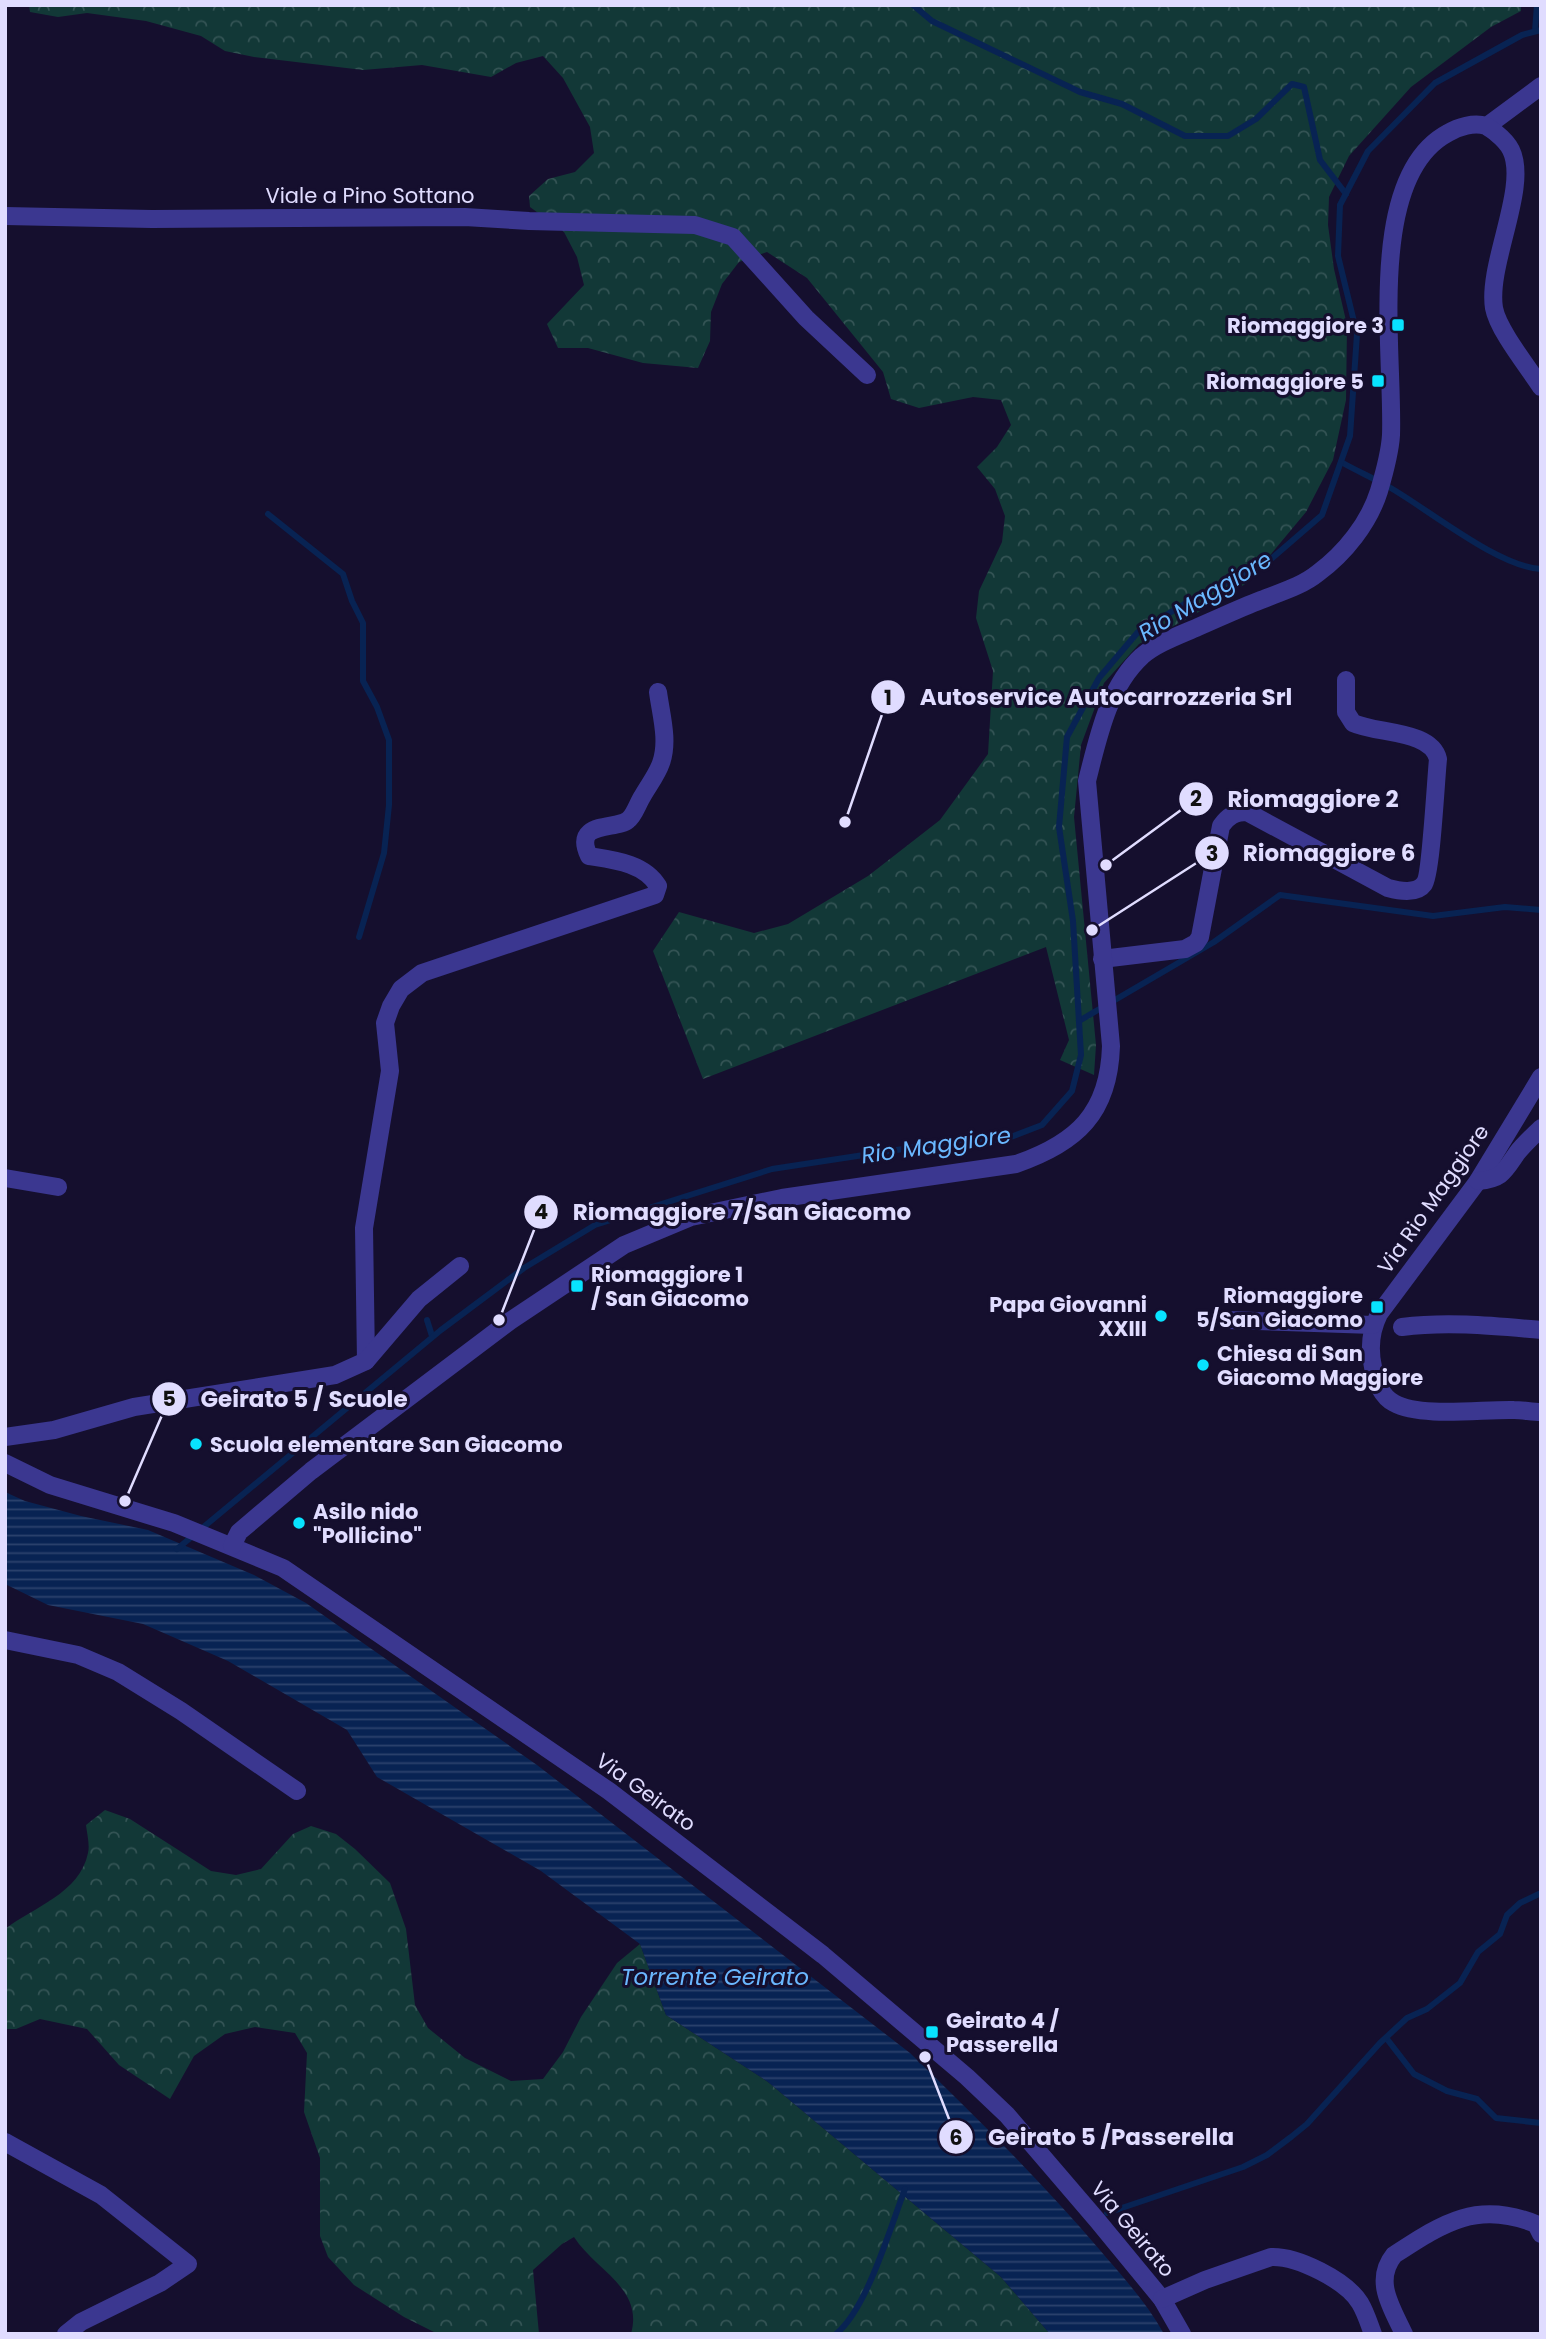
<svg xmlns="http://www.w3.org/2000/svg" width="1546" height="2339" viewBox="0 0 1546 2339" font-family="Poppins,sans-serif">
<defs>
<pattern id="forest-crowns" width="20" height="18" patternUnits="userSpaceOnUse" patternTransform="scale(1.75)"><rect width="20" height="18" fill="#123837"/><path d="M2 6a3 3 0 1 1 6 0M12 15a3 3 0 1 1 6 0" fill="none" stroke="#345455"/></pattern>
<pattern id="water-rules" width="6" height="5" patternUnits="userSpaceOnUse" patternTransform="scale(1.75)"><rect width="6" height="5" fill="#082353"/><path d="M0 2.5h6" fill="none" stroke="#2c426d"/></pattern>
</defs>
<rect width="100%" height="100%" fill="#150f2e"/>
<g fill="url(#forest-crowns)">
<path d="M 29,5 L 1521,5 L 1521,11 L 1491,27 L 1411,87 L 1349,156 L 1329,197 L 1328,225 L 1334,269 L 1347,325 L 1346,400 L 1333,460 L 1306,512 L 1247,583 L 1187,619 L 1139,644 L 1104,683 L 1081,745 L 1074,817 L 1096,1045 L 1094,1075 L 1060,1060 L 1069,1040 L 1046,947 L 703,1079 L 653,951 L 679,912 L 754,933 L 788,924 L 868,876 L 940,820 L 988,754 L 993,671 L 976,618 L 979,591 L 1002,542 L 1005,516 L 995,489 L 977,467 L 997,447 L 1011,425 L 1001,400 L 973,397 L 919,408 L 891,399 L 883,372 L 807,278 L 767,252 L 739,262 L 722,284 L 711,312 L 710,341 L 698,368 L 643,363 L 588,348 L 558,348 L 547,324 L 584,285 L 577,257 L 564,232 L 530,207 L 529,196 L 548,179 L 575,172 L 594,153 L 590,127 L 563,78 L 543,56 L 516,63 L 491,77 L 422,65 L 363,70 L 254,57 L 225,51 L 201,36 L 146,21 L 87,13 L 58,17 L 30,12 Z"/>
<path d="M 105,1810 L 130,1819 L 211,1871 L 236,1875 L 261,1869 L 293,1834 L 311,1826 L 336,1834 L 355,1849 L 390,1883 L 406,1929 L 415,2005 L 428,2028 L 465,2058 L 511,2081 L 543,2079 L 563,2052 L 581,2017 L 617,1963 L 640,1944 L 666,2015 L 768,2082 L 1001,2277 L 1050,2334 L 631,2334 C 644,2288 595,2270 574,2237 L 562,2244 L 533,2270 L 539,2334 L 438,2334 L 404,2317 L 354,2285 L 328,2257 L 320,2236 L 320,2158 L 304,2112 L 307,2053 L 295,2033 L 255,2027 L 225,2034 L 194,2056 L 170,2099 L 119,2065 L 87,2029 L 40,2019 L 16,2029 L 5,2029 L 5,1929 C 34,1907 80,1893 88,1853 C 90,1845 87,1834 86,1825 Z"/>
</g>
<path fill="url(#water-rules)" d="M 5,1492 L 25,1501 L 81,1516 L 148,1530 L 254,1575 L 306,1603 L 537,1765 L 910,2053 C 975,2116 1040,2180 1099,2249 C 1122,2276 1147,2303 1164,2334 L 1050,2334 L 1001,2277 L 768,2082 L 666,2015 L 640,1944 L 541,1871 L 377,1777 L 347,1730 L 228,1661 L 143,1624 L 48,1605 L 5,1584 Z"/>
<g fill="none" stroke-linecap="round" stroke-linejoin="round">
<g stroke="#082353" stroke-width="6">
<path d="M 913,5 L 932,21 L 1080,92 L 1122,104 L 1185,136 L 1228,136 L 1256,119 L 1292,84 L 1304,87 L 1320,160 L 1346,194"/>
<path d="M 1535,31 L 1537,5"/>
<path d="M 1341,462 C 1357,471 1373,478 1389,487 C 1428,509 1498,567 1541,569"/>
<path d="M 268,514 L 343,574 L 352,601 L 363,623 L 363,681 L 377,707 L 389,740 L 389,805 L 384,853 L 359,937"/>
<path d="M 1079,1021 L 1214,942 L 1280,895 L 1433,916 L 1505,907 L 1541,910"/>
<path d="M 427,1320 L 432,1336"/>
<path d="M 177,1549 L 441,1330 L 524,1268 L 595,1225 L 772,1169 L 962,1140 L 1003,1140 L 1042,1125 L 1072,1091 L 1081,1055 L 1073,921 L 1059,827 L 1067,737 L 1099,678 L 1138,632 L 1191,600 L 1270,560 L 1322,515 L 1350,436 L 1357,334 L 1338,256 L 1340,205 L 1368,151 L 1435,83 L 1522,35 L 1541,30"/>
<path d="M 1387,2039 L 1414,2074 L 1447,2091 L 1477,2099 L 1496,2118 L 1541,2123"/>
<path d="M 1107,2213 L 1243,2167 L 1267,2155 L 1291,2137 L 1307,2124 L 1380,2043 L 1407,2018 L 1427,2009 L 1460,1983 L 1478,1952 L 1500,1934 L 1507,1915 L 1520,1903 L 1541,1893"/>
<path d="M 836,2334 C 867,2309 890,2228 905,2189"/>
</g>
<g stroke="#3b3790" stroke-width="18">
<path d="M 1487,126 L 1541,86"/>
<path d="M 5,216 L 152,219 L 465,217 L 529,221 L 695,225 L 733,237 L 806,318 L 867,375"/>
<path d="M 1102,959 L 1185,949 L 1196,943 L 1200,937 L 1221,826 C 1228,816 1235,812 1247,812 L 1388,888 C 1399,891 1417,894 1424,884 C 1431,876 1436,777 1438,759 C 1431,730 1377,734 1353,723 L 1346,712 L 1346,680"/>
<path d="M 1541,1077 L 1478,1181 L 1379,1314 C 1371,1330 1369,1349 1373,1367 C 1375,1381 1382,1397 1394,1403 C 1421,1418 1482,1409 1514,1410 C 1523,1410 1532,1412 1541,1412"/>
<path d="M 5,1178 L 58,1187"/>
<path d="M 1478,1181 C 1502,1179 1504,1172 1517,1153 C 1524,1144 1533,1136 1541,1128"/>
<path d="M 1227,1320 L 1373,1325"/>
<path d="M 1402,1327 C 1448,1321 1495,1326 1541,1330"/>
<path d="M 366,1361 L 364,1228 L 390,1071 L 385,1023 L 391,1006 L 401,989 L 422,973 L 655,895 L 658,886 C 644,863 614,860 589,856 C 572,820 617,830 628,820 C 634,816 638,803 642,797 C 648,786 657,775 661,763 C 669,741 661,715 658,692"/>
<path d="M 5,1437 L 54,1430 L 134,1407 L 335,1375 L 366,1361 L 419,1299 L 460,1266"/>
<path d="M 5,1463 L 50,1485 L 174,1523 L 283,1568 L 609,1791 L 823,1955 L 967,2077 L 1007,2115 L 1097,2220 L 1162,2299 L 1182,2334"/>
<path d="M 232,1546 L 239,1532 L 311,1471 L 510,1321 L 624,1245 L 691,1217 L 782,1198 L 1016,1164 C 1077,1143 1109,1113 1111,1046 L 1087,781 C 1098,738 1108,687 1142,656 C 1157,643 1180,635 1198,627 C 1219,618 1240,608 1261,600 C 1281,592 1302,586 1318,573 C 1345,553 1369,523 1379,491 C 1384,474 1390,453 1391,435 C 1394,355 1365,177 1448,133 C 1458,127 1474,122 1486,126 C 1488,127 1495,132 1496,133 C 1501,137 1508,144 1511,150 C 1529,187 1487,264 1494,308 C 1498,330 1528,367 1541,387"/>
<path d="M 5,1640 L 78,1655 L 118,1672 L 181,1711 L 297,1791"/>
<path d="M 5,2142 L 101,2195 L 188,2264 L 160,2283 L 81,2322 L 66,2334"/>
<path d="M 1162,2299 L 1205,2280 L 1271,2257 C 1297,2256 1346,2280 1360,2303 C 1366,2313 1369,2324 1373,2334"/>
<path d="M 1404,2334 C 1392,2308 1373,2281 1394,2255 C 1443,2223 1477,2200 1536,2224 L 1541,2234"/>
</g>
</g>
<g fill="#08e3ff" stroke="#150f2e" stroke-width="2.5">
<rect x="1391" y="318" width="14" height="14" rx="3.5"/>
<rect x="1371" y="374" width="14" height="14" rx="3.5"/>
<rect x="570" y="1279" width="14" height="14" rx="3.5"/>
<rect x="1370" y="1300" width="14" height="14" rx="3.5"/>
<circle cx="1161" cy="1316" r="7"/>
<circle cx="1203" cy="1365" r="7"/>
<circle cx="196" cy="1444" r="7"/>
<circle cx="299" cy="1523" r="7"/>
<rect x="925" y="2025" width="14" height="14" rx="3.5"/>
</g>
<g text-anchor="middle" dominant-baseline="central" stroke-width="6" stroke-linejoin="round" paint-order="stroke">
<g font-size="21" fill="#e0dcff" stroke="#150f2e">
<text x="370" y="195">Viale a Pino Sottano</text>
<text transform="translate(1433 1199) rotate(-55)">Via Rio Maggiore</text>
<text transform="translate(646 1792) rotate(36)">Via Geirato</text>
<text transform="translate(1133 2229) rotate(50)">Via Geirato</text>
</g>
<g font-size="21" font-weight="bold" fill="#e0dcff" stroke="#150f2e" text-anchor="start">
<text x="1384" y="325" text-anchor="end">Riomaggiore 3</text>
<text x="1364" y="381" text-anchor="end">Riomaggiore 5</text>
<text x="591" y="1274">Riomaggiore 1<tspan x="591" dy="24">/ San Giacomo</tspan></text>
<text x="1363" y="1295" text-anchor="end">Riomaggiore<tspan x="1363" dy="24">5/San Giacomo</tspan></text>
<text x="1147" y="1304" text-anchor="end">Papa Giovanni<tspan x="1147" dy="24">XXIII</tspan></text>
<text x="1217" y="1353">Chiesa di San<tspan x="1217" dy="24">Giacomo Maggiore</tspan></text>
<text x="210" y="1444">Scuola elementare San Giacomo</text>
<text x="313" y="1511">Asilo nido<tspan x="313" dy="24">"Pollicino"</tspan></text>
<text x="946" y="2020">Geirato 4 /<tspan x="946" dy="24">Passerella</tspan></text>
</g>
<g font-size="23" font-style="italic" fill="#6ab8ff" stroke="#150f2e">
<text transform="translate(1205 596) rotate(-31)">Rio Maggiore</text>
<text transform="translate(936 1145) rotate(-8)">Rio Maggiore</text>
<text x="715" y="1977">Torrente Geirato</text>
</g>
</g>
<path fill="none" stroke="#e0dcff" stroke-width="2.5" d="M845 822L888 697M1106 865L1196 799M1092 930L1212 853M499 1320L541 1212M125 1501L169 1399M925 2057L956 2137"/>
<g fill="#e0dcff" stroke="#150f2e" stroke-width="2.5">
<circle cx="845" cy="822" r="7"/>
<circle cx="1106" cy="865" r="7"/>
<circle cx="1092" cy="930" r="7"/>
<circle cx="499" cy="1320" r="7"/>
<circle cx="125" cy="1501" r="7"/>
<circle cx="925" cy="2057" r="7"/>
<circle cx="888" cy="697" r="18"/>
<circle cx="1196" cy="799" r="18"/>
<circle cx="1212" cy="853" r="18"/>
<circle cx="541" cy="1212" r="18"/>
<circle cx="169" cy="1399" r="18"/>
<circle cx="956" cy="2137" r="18"/>
</g>
<g font-size="21" text-anchor="middle" font-weight="bold" fill="#111">
<text x="888" y="705">1</text>
<text x="1196" y="806">2</text>
<text x="1212" y="861">3</text>
<text x="541" y="1219">4</text>
<text x="169" y="1406">5</text>
<text x="956" y="2145">6</text>
</g>
<g font-size="23" text-anchor="middle" font-weight="bold" fill="#e0dcff" stroke="#150f2e" stroke-width="6" stroke-linejoin="round" paint-order="stroke">
<text x="1106" y="705">Autoservice Autocarrozzeria Srl</text>
<text x="1313" y="807">Riomaggiore 2</text>
<text x="1329" y="861">Riomaggiore 6</text>
<text x="742" y="1220">Riomaggiore 7/San Giacomo</text>
<text x="304" y="1407">Geirato 5 / Scuole</text>
<text x="1111" y="2145">Geirato 5 /Passerella</text>
</g>
<rect width="1546" height="2339" fill="none" stroke="#e0dcff" stroke-width="14"/>
</svg>
